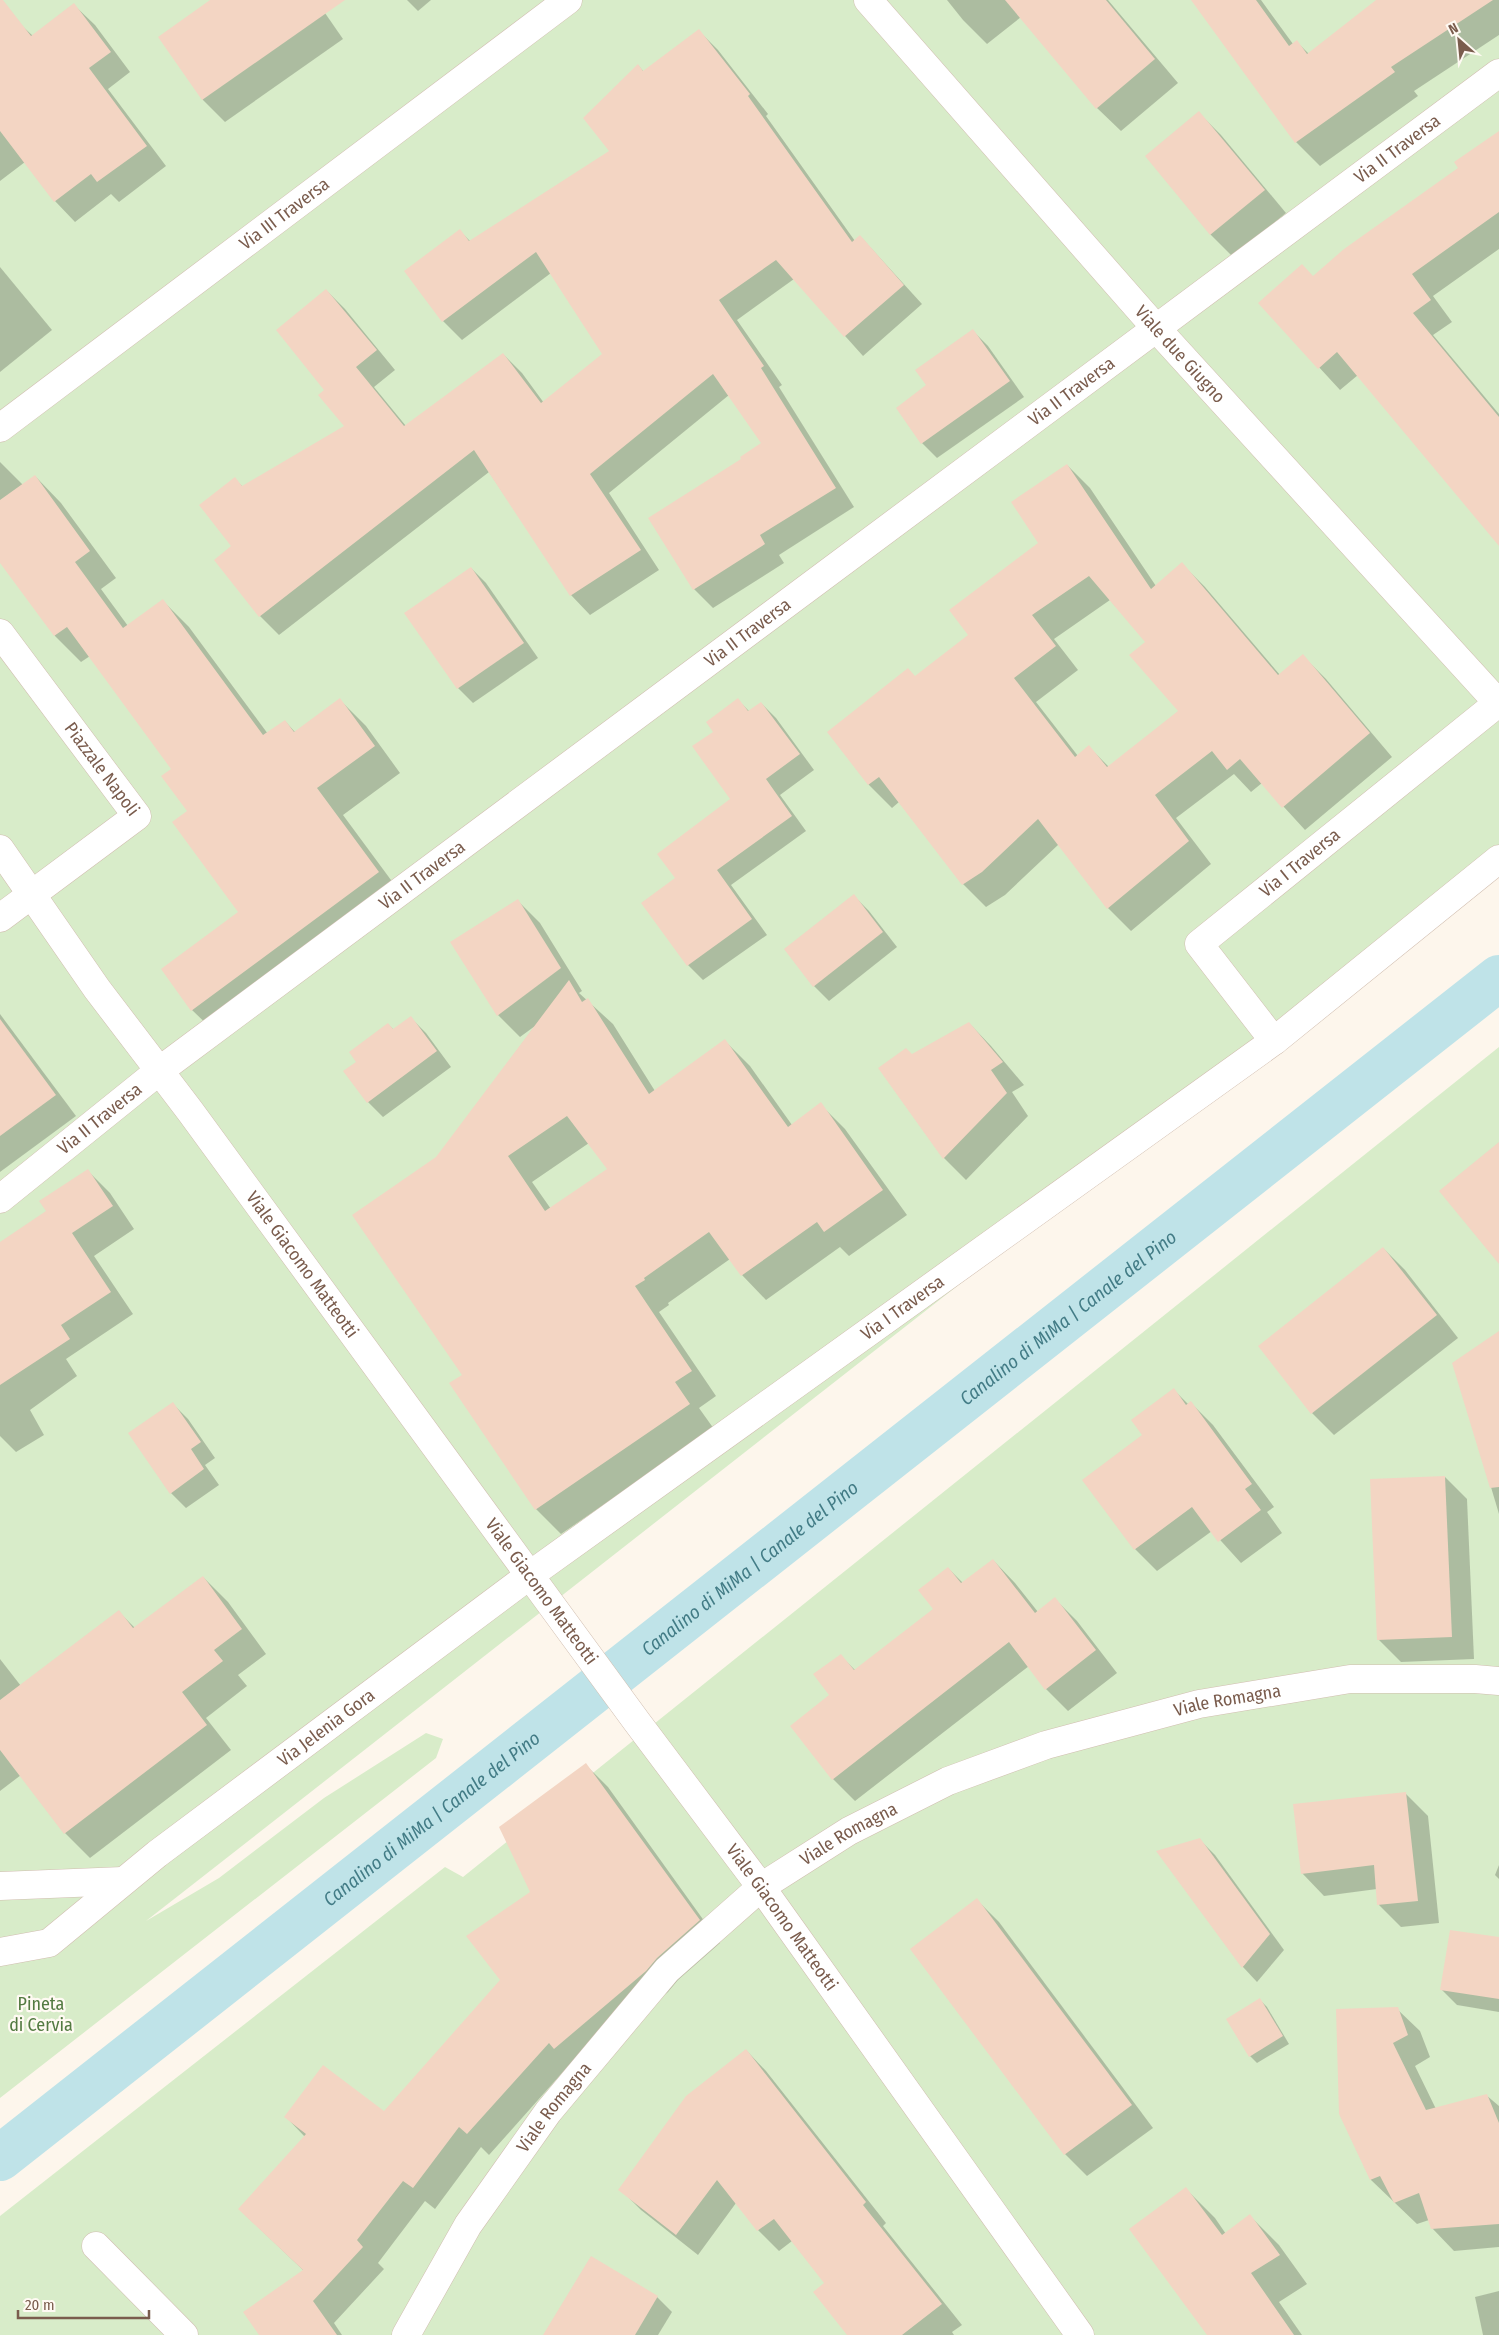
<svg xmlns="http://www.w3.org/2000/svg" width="1499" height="2335" viewBox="0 0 1499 2335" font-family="'Fira Sans Condensed',sans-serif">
<rect width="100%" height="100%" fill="#fdf6ec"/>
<g fill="#d8ecc9">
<path d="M 0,0 L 1499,0 L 1499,862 L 146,1921 L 219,1878 L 324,1798 L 426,1733 L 443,1739 L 436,1758 L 0,2098 Z"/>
<path d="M 1499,1047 L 1499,2335 L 0,2335 L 0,2216 L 445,1867 L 463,1877 Z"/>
</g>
<g fill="#0003" fill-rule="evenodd">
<path d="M 213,0 L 316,0 L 343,39 L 225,122 L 203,100 L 160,37 Z"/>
<path d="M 407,0 L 431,0 L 418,11 Z"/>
<path d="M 947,0 L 1108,0 L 1178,83 L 1121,131 L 1097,108 L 1021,17 L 987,44 L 963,20 Z"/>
<path d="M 1193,0 L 1261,0 L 1293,44 L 1297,42 L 1309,54 L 1378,0 L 1499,0 L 1499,35 L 1414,91 L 1418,96 L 1320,166 L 1296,142 Z"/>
<path d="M 74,5 L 95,25 L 130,72 L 108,89 L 166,166 L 119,202 L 111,194 L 75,222 L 55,201 L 25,162 L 0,181 L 0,15 L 19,23 L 33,36 Z"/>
<path d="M 699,31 L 718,50 L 768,114 L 766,116 L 855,241 L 860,236 L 922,304 L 863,356 L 794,279 L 737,320 L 782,385 L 779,387 L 854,507 L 779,555 L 784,563 L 713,608 L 694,589 L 743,460 L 763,444 L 729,395 L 609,493 L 659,570 L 590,615 L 571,595 L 489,472 L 279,635 L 260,616 L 216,560 L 233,546 L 235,479 L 243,487 L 346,427 L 326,390 L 326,290 L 345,309 L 395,370 L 374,387 L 406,426 L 503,354 L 522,373 L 544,403 L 604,354 L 551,273 L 462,340 L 443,321 L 460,231 L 471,242 L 611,151 L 638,65 L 644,72 Z"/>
<path d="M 1199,113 L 1221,135 L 1286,213 L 1233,257 L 1210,234 Z"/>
<path d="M 1499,133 L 1499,249 L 1433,296 L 1452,322 L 1433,335 L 1499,414 L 1499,544 L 1358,375 L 1340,390 L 1260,303 L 1314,277 L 1459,168 Z"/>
<path d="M 0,267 L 52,330 L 0,372 Z"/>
<path d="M 973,331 L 988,346 L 1024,397 L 937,458 L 922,443 L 928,386 Z"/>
<path d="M 0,462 L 23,485 L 35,476 L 61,503 L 116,578 L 101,589 L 128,626 L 163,601 L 189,627 L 268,734 L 285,721 L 295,732 L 340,700 L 366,726 L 400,773 L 343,815 L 405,899 L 219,1036 L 192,1010 L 239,912 L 188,811 L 173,769 L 90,656 L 81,662 L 55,636 L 0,561 Z"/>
<path d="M 1067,465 L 1090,488 L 1156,586 L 1182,564 L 1205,587 L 1280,675 L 1303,656 L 1326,679 L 1392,757 L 1305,830 L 1262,783 L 1251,792 L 1234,774 L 1176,818 L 1211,864 L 1131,931 L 1108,908 L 1059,844 L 1005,895 L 986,907 L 963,884 L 899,802 L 892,808 L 869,785 L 828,732 L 915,677 L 970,635 L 1040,543 ZM 1110,600 L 1147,642 L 1179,711 L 1109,767 L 1089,747 L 1078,756 L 1036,702 L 1078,670 L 1054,639 Z"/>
<path d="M 471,568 L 486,583 L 538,658 L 473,703 L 458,688 L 406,613 Z"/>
<path d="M 738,700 L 750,712 L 761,703 L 776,718 L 814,770 L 780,795 L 806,831 L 731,885 L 767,935 L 703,980 L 688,965 L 642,903 L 677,878 L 732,799 L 715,732 Z"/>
<path d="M 854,896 L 869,911 L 897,947 L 829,1001 L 814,986 Z"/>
<path d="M 518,901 L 540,923 L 582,991 L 579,993 L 613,1024 L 655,1091 L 725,1041 L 750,1066 L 792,1125 L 820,1104 L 845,1129 L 907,1215 L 849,1256 L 840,1247 L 766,1300 L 742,1275 L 730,1259 L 668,1303 L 669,1305 L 659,1312 L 716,1396 L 699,1408 L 714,1429 L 561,1534 L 536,1509 L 463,1376 L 437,1158 L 535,1026 L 520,1037 L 498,1015 ZM 589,1143 L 609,1169 L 551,1209 L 532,1182 Z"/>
<path d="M 0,1014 L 76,1116 L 0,1172 Z"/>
<path d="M 411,1018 L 426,1033 L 451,1067 L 383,1117 L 368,1102 L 358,1062 L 388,1024 L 394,1030 Z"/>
<path d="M 969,1023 L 991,1046 L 1024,1085 L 1012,1092 L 1028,1116 L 966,1180 L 944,1158 L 912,1055 Z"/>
<path d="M 88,1171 L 110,1193 L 134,1229 L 94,1256 L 133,1314 L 66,1359 L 77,1376 L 30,1410 L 44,1435 L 16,1452 L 0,1436 L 0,1244 L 48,1211 Z"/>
<path d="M 1383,1248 L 1405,1270 L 1458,1338 L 1334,1435 L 1312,1413 Z"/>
<path d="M 1499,1351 L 1499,1514 L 1454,1363 Z"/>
<path d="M 1174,1390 L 1188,1404 L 1191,1403 L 1213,1425 L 1274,1507 L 1267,1512 L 1282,1533 L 1241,1563 L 1212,1531 L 1157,1571 L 1135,1549 L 1144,1435 Z"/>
<path d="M 173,1404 L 188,1419 L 215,1458 L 205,1465 L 219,1485 L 186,1508 L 171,1493 Z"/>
<path d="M 1445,1477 L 1467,1499 L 1474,1659 L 1401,1662 L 1378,1639 Z"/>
<path d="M 993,1560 L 1015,1583 L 1038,1612 L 1055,1599 L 1077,1621 L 1117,1673 L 1068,1711 L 1046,1689 L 1029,1666 L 855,1801 L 833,1779 L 831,1695 L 840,1655 L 856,1671 L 934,1609 L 948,1568 L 963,1583 Z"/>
<path d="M 203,1577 L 228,1602 L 266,1654 L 238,1675 L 247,1686 L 206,1718 L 231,1750 L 90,1858 L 65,1833 L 21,1775 L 0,1791 L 0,1659 L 21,1686 L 119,1612 L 135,1628 Z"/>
<path d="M 586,1765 L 608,1787 L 720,1943 L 678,1980 L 668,1992 L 576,2070 L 570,2064 L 489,2155 L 481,2147 L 435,2209 L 425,2201 L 378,2263 L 384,2269 L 334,2323 L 342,2335 L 261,2335 L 304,2271 L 239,2209 L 305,2137 L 286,2117 L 384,2112 L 502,1981 L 532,1892 Z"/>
<path d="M 1406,1794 L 1428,1816 L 1439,1923 L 1401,1927 L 1379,1905 L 1377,1889 L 1324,1896 L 1302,1873 Z"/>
<path d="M 1200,1840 L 1215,1855 L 1284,1950 L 1257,1982 L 1243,1967 Z"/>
<path d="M 1499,1865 L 1499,1879 L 1495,1875 Z"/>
<path d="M 977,1900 L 999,1922 L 1153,2128 L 1087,2176 L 1065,2154 L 911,1949 Z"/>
<path d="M 1499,1938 L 1499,2012 L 1457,2005 L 1442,1990 Z"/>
<path d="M 1260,2000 L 1267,2007 L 1289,2044 L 1257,2063 L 1250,2056 Z"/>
<path d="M 1397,2009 L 1420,2031 L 1430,2057 L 1415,2066 L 1436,2109 L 1486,2095 L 1499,2106 L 1499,2247 L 1454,2251 L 1432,2228 L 1429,2220 L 1417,2224 L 1371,2180 L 1340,2114 Z"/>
<path d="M 746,2050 L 766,2071 L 886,2223 L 883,2226 L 962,2325 L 952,2332 L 954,2335 L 849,2335 L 826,2284 L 792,2241 L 779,2251 L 758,2230 L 736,2203 L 698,2255 L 641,2210 L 620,2189 Z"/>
<path d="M 1186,2189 L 1215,2218 L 1226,2234 L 1250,2216 L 1279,2245 L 1307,2284 L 1279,2302 L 1302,2335 L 1209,2335 Z"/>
<path d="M 1499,2291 L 1499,2335 L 1483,2335 L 1475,2297 Z"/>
<path d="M 657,2297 L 672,2312 L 658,2335 L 545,2335 Z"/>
</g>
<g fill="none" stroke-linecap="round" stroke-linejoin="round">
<path stroke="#bfe3e8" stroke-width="46" id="s1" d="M 0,2158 L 1499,978"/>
</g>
<g fill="#f3d5c3" fill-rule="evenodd">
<path d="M 0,0 L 3,0 L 31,36 L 74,3 L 111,52 L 89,68 L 147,146 L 97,182 L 91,174 L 54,202 L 0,131 Z"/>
<path d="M 210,0 L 345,0 L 202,100 L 158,37 Z"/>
<path d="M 1005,0 L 1106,0 L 1155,59 L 1096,109 Z"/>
<path d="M 1191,0 L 1256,0 L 1289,46 L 1297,40 L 1307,54 L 1376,0 L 1493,0 L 1391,67 L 1395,72 L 1295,143 Z"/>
<path d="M 699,29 L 750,94 L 748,96 L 852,242 L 860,235 L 904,285 L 844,337 L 776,260 L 719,300 L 764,366 L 761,368 L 836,488 L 760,535 L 765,544 L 693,590 L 648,518 L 741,459 L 740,457 L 761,443 L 713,374 L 590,474 L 641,550 L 570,596 L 474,450 L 259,617 L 214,560 L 231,546 L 199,505 L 235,477 L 242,486 L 344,426 L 318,395 L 324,390 L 276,330 L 326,289 L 377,350 L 356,367 L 404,426 L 503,353 L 541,403 L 602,354 L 536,252 L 442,322 L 404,271 L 460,229 L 469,241 L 609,151 L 583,118 L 638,64 L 643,71 Z"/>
<path d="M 1199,111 L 1265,190 L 1210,235 L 1145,156 Z"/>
<path d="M 1499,131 L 1499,212 L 1412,274 L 1431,300 L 1413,313 L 1499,417 L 1499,546 L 1337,352 L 1318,369 L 1258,303 L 1302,264 L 1313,276 L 1344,249 L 1458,168 L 1454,162 Z"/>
<path d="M 973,329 L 1010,381 L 921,444 L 896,408 L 926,385 L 915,370 Z"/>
<path d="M 1067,464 L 1151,589 L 1182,562 L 1278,675 L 1303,654 L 1370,733 L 1282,808 L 1240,759 L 1227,770 L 1212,751 L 1155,795 L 1189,841 L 1107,909 L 1038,819 L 982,872 L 962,885 L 879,777 L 868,785 L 827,732 L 908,668 L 915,676 L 968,635 L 949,610 L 1038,543 L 1011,502 ZM 1089,576 L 1145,642 L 1129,655 L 1178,711 L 1107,767 L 1089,745 L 1075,757 L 1014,678 L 1056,646 L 1032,615 Z"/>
<path d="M 35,475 L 90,551 L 75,562 L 123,628 L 163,599 L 263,735 L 285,720 L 294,732 L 340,698 L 375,746 L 317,788 L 379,872 L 191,1011 L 161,969 L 238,912 L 172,822 L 187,811 L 161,776 L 171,769 L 67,627 L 54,636 L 0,563 L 0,500 Z"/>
<path d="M 471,567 L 524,643 L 457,689 L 404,613 Z"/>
<path d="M 738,698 L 748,711 L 761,702 L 800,754 L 766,779 L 792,816 L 717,870 L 752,919 L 687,966 L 641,903 L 675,878 L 657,854 L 730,799 L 692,746 L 713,732 L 706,722 Z"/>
<path d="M 854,894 L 883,932 L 813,987 L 784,949 Z"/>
<path d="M 518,899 L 561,968 L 497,1016 L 450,942 Z"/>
<path d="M 569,980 L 582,1002 L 588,998 L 649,1094 L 725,1039 L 788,1127 L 821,1102 L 883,1190 L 824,1232 L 817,1222 L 741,1276 L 709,1232 L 644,1278 L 645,1280 L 635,1286 L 692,1371 L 675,1382 L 690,1404 L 535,1510 L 449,1383 L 462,1375 L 352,1215 L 436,1157 ZM 567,1116 L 607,1169 L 545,1211 L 508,1156 Z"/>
<path d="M 411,1016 L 437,1051 L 367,1103 L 343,1071 L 356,1062 L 349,1052 L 388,1023 L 393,1029 Z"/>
<path d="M 0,1019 L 56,1095 L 0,1136 Z"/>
<path d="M 969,1022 L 1003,1062 L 991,1070 L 1007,1093 L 943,1159 L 878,1068 L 906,1048 L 912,1054 Z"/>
<path d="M 1499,1142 L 1499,1264 L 1439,1191 Z"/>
<path d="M 88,1169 L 113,1206 L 72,1233 L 111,1292 L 61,1325 L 70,1339 L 0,1385 L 0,1242 L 46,1211 L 39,1201 Z"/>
<path d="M 1383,1247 L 1437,1315 L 1311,1414 L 1258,1346 Z"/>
<path d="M 1499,1331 L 1499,1487 L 1490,1488 L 1452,1363 Z"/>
<path d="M 1174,1388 L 1186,1405 L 1191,1401 L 1252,1484 L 1245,1489 L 1261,1510 L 1218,1542 L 1192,1507 L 1134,1550 L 1082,1480 L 1142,1435 L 1131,1420 Z"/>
<path d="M 173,1402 L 201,1442 L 191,1449 L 204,1469 L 170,1494 L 128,1433 Z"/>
<path d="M 1445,1476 L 1452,1637 L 1377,1640 L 1370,1479 Z"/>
<path d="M 993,1559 L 1035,1613 L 1055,1597 L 1096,1650 L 1045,1690 L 1009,1642 L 832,1780 L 790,1726 L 829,1695 L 813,1674 L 841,1654 L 854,1670 L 933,1609 L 918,1590 L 948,1567 L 961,1583 Z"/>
<path d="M 203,1576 L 242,1629 L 214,1650 L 223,1661 L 182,1692 L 207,1725 L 64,1834 L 0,1750 L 0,1700 L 119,1610 L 133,1628 Z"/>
<path d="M 586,1763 L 700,1920 L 657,1958 L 646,1971 L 554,2049 L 549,2043 L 467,2134 L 459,2127 L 413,2188 L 403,2181 L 357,2240 L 363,2247 L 313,2301 L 337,2335 L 259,2335 L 243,2312 L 303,2270 L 238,2209 L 306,2134 L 284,2117 L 323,2065 L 384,2111 L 500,1980 L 466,1936 L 530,1892 L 499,1827 Z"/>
<path d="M 1406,1792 L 1418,1901 L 1377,1905 L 1374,1865 L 1301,1874 L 1293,1804 Z"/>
<path d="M 1200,1838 L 1270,1934 L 1242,1968 L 1156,1851 Z"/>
<path d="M 977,1898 L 1132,2105 L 1064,2155 L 910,1949 Z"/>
<path d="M 1450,1930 L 1499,1937 L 1499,1999 L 1440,1990 Z"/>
<path d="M 1260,1998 L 1283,2036 L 1249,2057 L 1226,2019 Z"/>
<path d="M 1398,2007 L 1408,2035 L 1393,2043 L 1426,2110 L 1487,2094 L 1499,2123 L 1499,2224 L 1431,2229 L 1419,2193 L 1394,2203 L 1380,2176 L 1370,2180 L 1339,2114 L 1336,2009 Z"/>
<path d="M 746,2049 L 866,2202 L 863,2205 L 942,2304 L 902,2335 L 847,2335 L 813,2292 L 824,2283 L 774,2219 L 757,2231 L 717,2180 L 676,2235 L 618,2190 L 686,2096 Z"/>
<path d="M 1186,2187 L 1222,2235 L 1250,2214 L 1280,2255 L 1251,2273 L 1294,2335 L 1207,2335 L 1129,2229 Z"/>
<path d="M 591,2256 L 658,2296 L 635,2335 L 543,2335 Z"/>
</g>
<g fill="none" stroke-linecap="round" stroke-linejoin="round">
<g stroke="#d1beb0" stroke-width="29">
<g id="minor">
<path id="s2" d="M 868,0 L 1155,327 L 1499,704"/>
<path id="s3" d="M 0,428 L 568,0"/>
<path id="s4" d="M 0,633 L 137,816 L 0,918"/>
<path id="s5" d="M 0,849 L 97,989 L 190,1111 L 637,1722 L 761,1887 L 1080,2335"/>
<path id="s6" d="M 1274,1041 L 1199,944 L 1498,703"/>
<path id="s7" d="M 0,1199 L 159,1071 L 1499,73"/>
<path d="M 0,1886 L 123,1881"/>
<path id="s8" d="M 0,1952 L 49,1943 L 157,1854 L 530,1575 L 1274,1041 L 1499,859"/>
<path d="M 96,2246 L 184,2335"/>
<path id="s9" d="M 406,2335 L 468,2225 L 548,2112 L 667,1970 L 761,1887 L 849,1831 L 948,1781 L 1046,1745 L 1199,1704 L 1350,1679 L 1475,1679 L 1499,1681"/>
</g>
</g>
<use href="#minor" stroke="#fff" stroke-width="28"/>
</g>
<g text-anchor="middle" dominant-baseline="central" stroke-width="4.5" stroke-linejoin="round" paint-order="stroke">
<g font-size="18" fill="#7a5c4d" stroke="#fffaf3">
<text stroke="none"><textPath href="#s7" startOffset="1748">Via II Traversa</textPath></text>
<text stroke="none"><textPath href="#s3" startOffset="356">Via III Traversa</textPath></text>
<text stroke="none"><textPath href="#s2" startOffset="472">Viale due Giugno</textPath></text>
<text stroke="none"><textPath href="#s7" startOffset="1342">Via II Traversa</textPath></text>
<text stroke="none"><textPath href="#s7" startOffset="938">Via II Traversa</textPath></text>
<text stroke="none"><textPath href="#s4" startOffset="170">Piazzale Napoli</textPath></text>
<text stroke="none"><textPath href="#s6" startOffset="252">Via I Traversa</textPath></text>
<text stroke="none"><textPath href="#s7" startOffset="532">Via II Traversa</textPath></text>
<text stroke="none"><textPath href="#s7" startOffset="128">Via II Traversa</textPath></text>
<text stroke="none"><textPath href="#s5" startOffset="514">Viale Giacomo Matteotti</textPath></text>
<text stroke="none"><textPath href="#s8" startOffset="1114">Via I Traversa</textPath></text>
<text stroke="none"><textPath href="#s5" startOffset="919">Viale Giacomo Matteotti</textPath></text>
<text stroke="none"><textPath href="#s9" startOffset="1082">Viale Romagna</textPath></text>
<text stroke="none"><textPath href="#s8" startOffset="401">Via Jelenia Gora</textPath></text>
<text stroke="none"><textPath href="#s9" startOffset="678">Viale Romagna</textPath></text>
<text stroke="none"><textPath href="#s5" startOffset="1324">Viale Giacomo Matteotti</textPath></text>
<text stroke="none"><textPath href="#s9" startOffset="272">Viale Romagna</textPath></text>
</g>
<g font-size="18" fill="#537a41" stroke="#fffaf3">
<text x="41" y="2004">Pineta<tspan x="41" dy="21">di Cervia</tspan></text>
</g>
<g font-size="19" font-style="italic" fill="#437c86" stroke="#fffaf3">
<text stroke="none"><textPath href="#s1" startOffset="1359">Canalino di MiMa | Canale del Pino</textPath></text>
<text stroke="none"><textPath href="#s1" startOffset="954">Canalino di MiMa | Canale del Pino</textPath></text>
<text stroke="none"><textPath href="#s1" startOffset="549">Canalino di MiMa | Canale del Pino</textPath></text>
</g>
</g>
<g transform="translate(1459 40) rotate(333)" stroke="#fffaf3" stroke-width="4" paint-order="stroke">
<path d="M0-4L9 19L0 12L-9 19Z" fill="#7a5c4d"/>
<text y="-8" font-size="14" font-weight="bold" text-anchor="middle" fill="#7a5c4d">N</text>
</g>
<path d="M18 2310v8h131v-8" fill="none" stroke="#7a5c4d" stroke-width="2.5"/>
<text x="25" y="2310" font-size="15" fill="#7a5c4d" stroke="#fffaf3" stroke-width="4" paint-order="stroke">20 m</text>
</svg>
